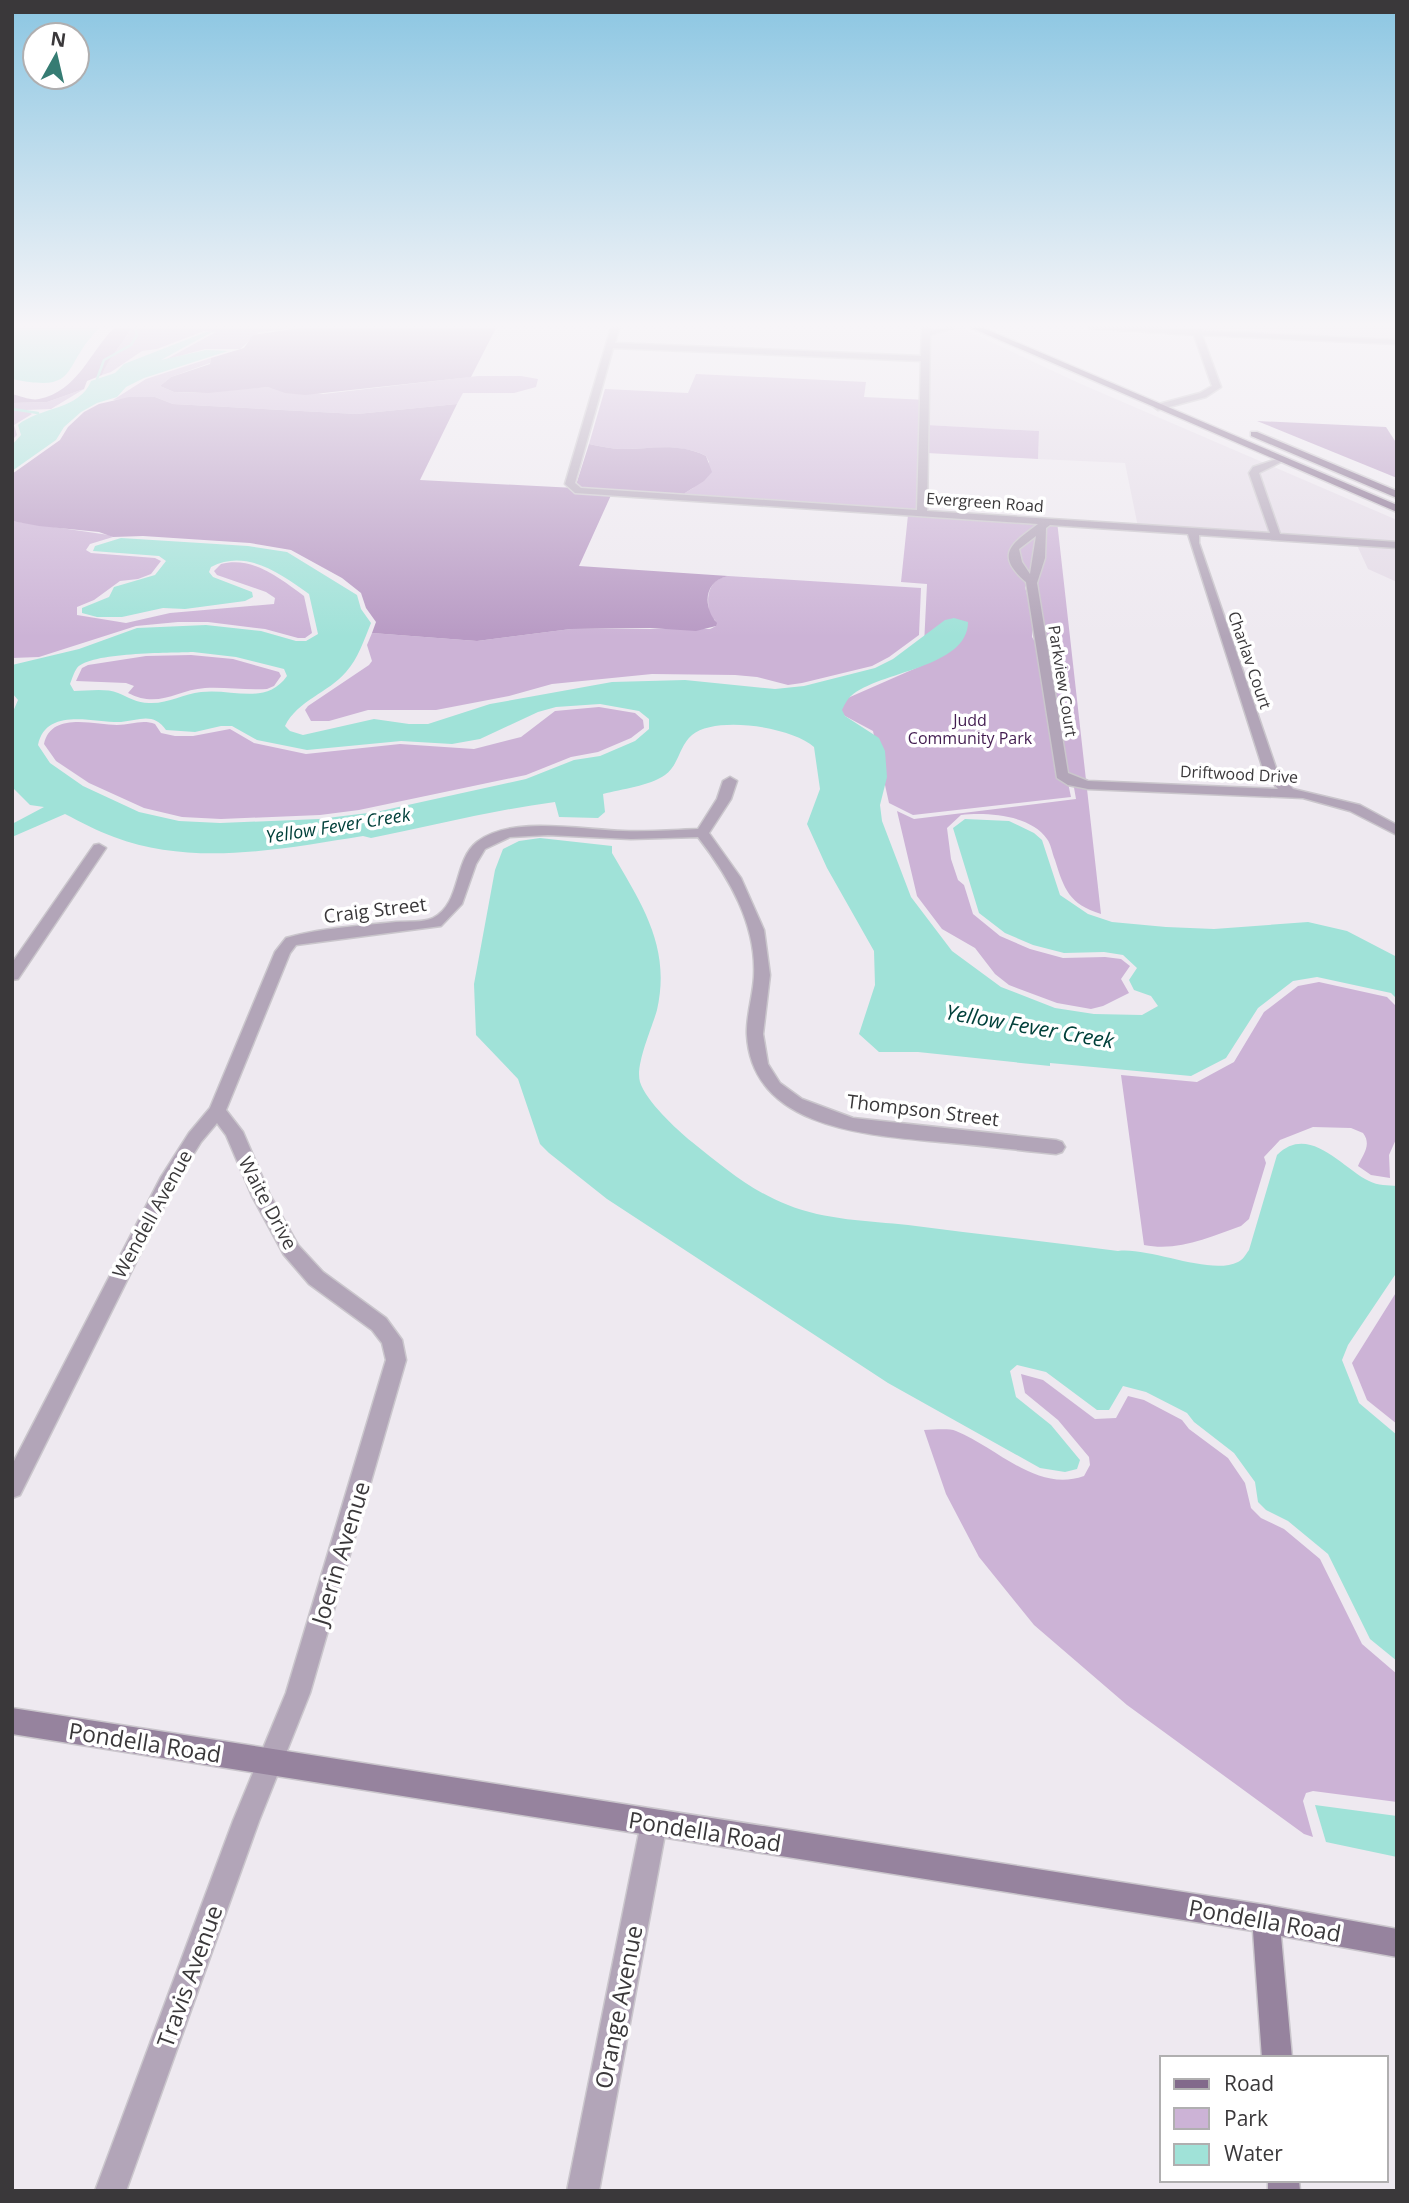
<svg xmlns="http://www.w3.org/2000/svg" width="1409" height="2203" viewBox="0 0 1409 2203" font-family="'Open Sans',sans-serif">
<rect width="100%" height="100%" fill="#eee9f0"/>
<g fill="#e4dbe7">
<path d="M 947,328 L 961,328 L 1081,384 L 1397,520 L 1397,582 L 1368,569 L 1355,541 L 1138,527 L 1125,463 L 1038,459 L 1039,431 L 927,425 L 930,334 Z"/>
<path d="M 1095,328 L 1397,328 L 1397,341 Z"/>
</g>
<g fill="#ccb3d6">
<path d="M 131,328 L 300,328 L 259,332 L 240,349 L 205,349 L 165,360 L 216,332 L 204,331 L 157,349 L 142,351 L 111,372 L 102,375 C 109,355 122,347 131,328 Z"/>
<path d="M 211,358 L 210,363 L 171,377 L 160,386 L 174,392 L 195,393 L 268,387 L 323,394 L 478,376 L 521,376 L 538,379 L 536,387 L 514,393 L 463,393 L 457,404 L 357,414 L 173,404 L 155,397 L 113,400 L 146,379 Z"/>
<path d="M 696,374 L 866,382 L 864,397 L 928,400 L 927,425 L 1039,431 L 1038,459 L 927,453 L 927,512 L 1057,521 L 1101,914 C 1069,904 1064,889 1055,860 C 1052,853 1051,844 1047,839 C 1031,815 987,812 961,815 L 947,828 L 951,859 L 958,880 L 964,885 L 973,914 L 1000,936 L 1030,949 L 1063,958 L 1105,957 L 1121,959 L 1130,966 L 1121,979 L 1129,993 L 1103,1006 L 1091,1009 L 1057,1003 L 1009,985 L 995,974 L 975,948 L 942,929 L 917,896 L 897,811 L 914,819 L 1076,799 L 1073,782 L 1060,761 L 1030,587 L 1041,524 L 684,498 L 685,493 L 693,488 L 709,462 L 706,456 C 681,443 649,449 622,449 C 611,449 600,446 589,444 L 605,389 L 688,393 Z"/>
<path d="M 84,389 L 51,409 L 25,410 L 32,414 L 14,425 L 17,435 L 12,440 L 12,403 L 47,402 Z"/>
<path d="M 908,515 L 1037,524 C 1041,542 1038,573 1025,587 L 1033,618 L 1032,637 L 1041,652 L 1054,762 L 1068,783 L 1071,797 L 913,815 L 889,803 L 873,731 L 845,716 L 834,704 L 923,665 L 927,584 L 901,582 Z"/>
<path d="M 12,521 L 109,535 L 113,537 L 90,544 L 86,550 L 91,553 L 155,558 L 161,561 L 151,574 L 138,579 L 120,581 L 94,600 L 77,607 L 77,615 L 126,623 L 170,613 L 274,604 L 275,598 L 266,592 L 217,575 L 214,571 L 221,564 C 253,556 279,578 304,596 L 312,633 L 305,638 L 298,638 L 265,629 L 208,622 L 178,622 L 136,626 L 39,657 L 12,658 Z"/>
<path d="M 728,576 L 921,588 L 919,635 L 889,657 L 872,666 L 802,683 L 788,685 L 757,677 L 735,675 L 652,674 L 552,684 L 509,696 L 436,710 L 368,710 L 329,721 L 311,721 L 305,710 L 308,706 L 369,665 L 372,661 L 367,645 L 372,633 L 477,641 L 571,629 L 710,629 L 716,626 L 715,620 L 710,617 C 706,598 707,580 728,576 Z"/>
<path d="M 191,655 L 233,659 L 279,672 L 281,676 L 274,686 L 267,689 C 246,690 225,687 205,688 C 176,690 159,709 128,693 L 134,686 L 126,683 L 76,681 L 82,668 L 88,665 L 146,656 Z"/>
<path d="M 599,707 L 635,713 L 643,720 L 644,728 L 631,738 L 598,752 L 571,757 L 526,775 L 359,810 L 320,815 L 221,819 L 182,817 L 144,808 L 89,783 L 56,761 L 44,744 C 51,711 95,725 117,725 C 131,725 142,719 155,724 L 161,733 L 175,736 L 193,736 L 230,729 L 254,743 L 306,754 L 400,744 L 474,749 L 521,737 L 555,711 Z"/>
<path d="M 1319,982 L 1387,997 L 1397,1007 L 1397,1137 L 1389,1155 L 1390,1178 L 1371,1175 L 1358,1166 C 1363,1154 1372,1145 1363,1133 L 1351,1128 L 1313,1127 L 1280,1140 L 1264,1157 L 1266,1163 L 1249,1219 L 1241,1226 C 1210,1237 1178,1252 1144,1245 L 1121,1075 L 1197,1082 L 1234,1062 L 1264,1012 L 1298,986 Z"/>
<path d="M 1397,1291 L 1397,1424 L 1367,1400 L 1352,1363 Z"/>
<path d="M 1021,1374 L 1043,1380 L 1095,1419 L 1116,1418 L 1128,1396 L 1144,1400 L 1182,1420 L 1189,1429 L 1228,1458 L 1245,1483 L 1251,1508 L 1261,1518 L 1284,1529 L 1320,1559 L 1362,1644 L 1397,1674 L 1397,1802 L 1313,1791 L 1306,1793 L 1303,1801 L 1313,1837 L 1304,1834 L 1127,1705 L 1034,1625 L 979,1557 L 946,1494 L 924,1430 C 934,1430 948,1428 956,1431 C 998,1448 1037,1493 1084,1476 L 1090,1465 L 1089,1457 L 1058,1420 L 1025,1393 Z"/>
</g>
<g fill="#b89ac4">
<path d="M 114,328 L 131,328 C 122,346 109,356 102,375 L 87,381 L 84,389 L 47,402 L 12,403 L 12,394 C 20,396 32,401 39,399 C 78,391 89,353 114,328 Z"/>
<path d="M 300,328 L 496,328 L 471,377 L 305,395 L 285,393 L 268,387 L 208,393 L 174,392 L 160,386 L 171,377 L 210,364 L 211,358 L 244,348 L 253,335 Z"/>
<path d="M 129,397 L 155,397 L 173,404 L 357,414 L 457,404 L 420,480 L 575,488 L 589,444 C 600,446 611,449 622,449 C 651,449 679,442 706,456 L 712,472 L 704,481 L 685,493 L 684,498 L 612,493 L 579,566 L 728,576 C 703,581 703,608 717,623 L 716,626 L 696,631 L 650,628 L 571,629 L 477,641 L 372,633 L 376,622 L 366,608 L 361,593 L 342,578 L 291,550 L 250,543 L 143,536 L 113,537 L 99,532 L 39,526 L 12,521 L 12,474 L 60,440 L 68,427 L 84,412 L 99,404 Z"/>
<path d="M 1257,421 L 1386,427 L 1397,444 L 1397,478 Z"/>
</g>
<g fill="#a0e2d8" fill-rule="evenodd">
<path d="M 12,328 L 99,328 C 60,368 81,393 12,379 Z"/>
<path d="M 206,332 L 212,332 L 161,360 L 206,350 L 228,351 L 144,378 L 126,387 L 117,397 L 97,403 L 81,412 L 64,427 L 56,440 L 12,471 L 12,445 L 21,435 L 18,425 C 39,407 80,410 91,381 L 115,373 L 124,364 Z"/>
<path d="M 121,538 L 248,546 L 287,552 L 357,595 L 361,609 L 371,623 C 364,640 358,659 346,672 C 328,693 298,700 285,726 L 290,731 L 303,735 L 374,719 L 409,724 L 428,724 L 490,704 L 612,682 L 685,680 L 775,689 L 804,686 L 875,668 L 893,659 L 945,620 L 954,618 L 968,622 C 968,668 879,671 851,696 C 847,699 844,706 842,710 L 845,716 L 879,738 L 885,751 L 887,777 L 880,805 L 882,821 L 911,897 L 952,951 L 1001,987 L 1055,1008 L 1094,1014 L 1142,1015 L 1158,1006 L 1151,996 L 1134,990 L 1129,980 L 1137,968 L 1123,955 L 1104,952 L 1064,953 L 1033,945 L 1005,933 L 979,913 L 953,828 L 965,819 L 1009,821 L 1034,833 L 1042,840 L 1060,895 L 1088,914 L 1112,922 L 1166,927 L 1214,929 L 1308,922 L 1347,931 L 1397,957 L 1397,999 L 1391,993 L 1317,977 L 1293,981 L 1258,1008 L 1226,1058 L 1191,1076 L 1050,1063 L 1050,1066 L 918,1052 L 879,1052 L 859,1034 L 875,985 L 874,951 L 827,868 L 807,824 L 820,789 L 814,747 C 792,727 716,715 692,735 C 679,746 679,765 665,775 C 649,786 622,789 603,794 L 605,812 L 598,818 L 559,817 L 555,802 C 493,810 432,826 371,838 L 363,836 C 281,849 194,867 114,837 C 97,831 81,822 65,814 L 12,837 L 12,824 L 44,807 L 30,805 L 12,787 L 12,714 L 18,700 L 12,693 L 12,665 L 79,649 L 137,628 L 206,625 L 261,631 L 296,641 L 306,641 L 318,634 L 309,594 C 281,574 246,548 211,567 L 209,572 L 213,577 L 252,592 L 253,597 L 245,601 L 185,609 L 163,608 L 122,617 L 97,617 L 82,613 L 82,608 L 109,597 L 114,587 L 155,575 L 166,561 L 159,556 L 93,551 L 95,546 ZM 193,652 L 236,657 L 284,669 L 287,676 C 266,706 232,688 201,692 C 183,694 168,704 149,703 C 137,703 128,697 118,693 C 106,688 87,691 74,691 L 70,684 C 72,679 74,672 77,668 C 90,652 170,653 193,652 ZM 600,704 L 639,711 L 649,719 L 649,729 L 635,741 L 600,756 L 574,760 L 526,779 L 376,812 L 319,819 L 220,823 L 179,821 L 139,812 L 83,786 L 50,763 L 38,745 C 46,706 95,723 121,722 C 139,720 154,712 166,730 L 195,732 L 221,726 L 232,726 L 257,740 L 307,750 L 401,741 L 452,744 L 480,739 L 538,712 L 556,707 Z"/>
<path d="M 540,838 L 612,846 L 612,853 C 643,906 671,948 657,1010 C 652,1028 635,1065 640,1082 C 646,1101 676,1129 692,1142 C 722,1166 751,1191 788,1205 C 825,1220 869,1221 908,1225 C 978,1234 1048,1242 1118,1251 C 1150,1247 1210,1276 1238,1262 C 1243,1260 1246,1254 1249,1250 L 1277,1155 C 1309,1123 1342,1168 1369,1181 C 1378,1186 1388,1185 1397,1186 L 1397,1272 L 1348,1345 L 1342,1360 L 1359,1403 L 1397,1435 L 1397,1661 L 1370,1639 L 1328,1554 L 1288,1521 L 1266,1510 L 1258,1502 L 1255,1482 L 1234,1453 L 1194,1422 L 1187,1413 L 1146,1392 L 1123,1386 L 1109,1410 L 1097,1410 L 1046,1372 L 1017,1365 L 1010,1371 L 1016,1397 L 1051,1425 L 1080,1460 L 1077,1469 L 1065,1472 L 1040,1468 L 888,1383 L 607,1199 L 549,1153 L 540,1144 L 518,1079 L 476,1035 L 474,984 L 495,870 L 503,849 L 519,841 Z"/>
<path d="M 1315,1805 L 1397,1816 L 1397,1857 L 1326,1842 Z"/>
</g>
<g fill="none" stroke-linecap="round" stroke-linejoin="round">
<g stroke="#a0e2d8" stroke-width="2.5">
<path d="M 97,379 L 104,360 L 131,345 L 137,335 L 135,328"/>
<path d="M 12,409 L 38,413"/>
</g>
<g stroke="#cac6cc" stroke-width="3">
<g id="street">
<path d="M 611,328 L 619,328 L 615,343 L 921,356 L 922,328 L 930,328 L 930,331 L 954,328 L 930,335 L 927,511 L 1270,533 L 1249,473 L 1253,467 L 1283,457 L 1283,461 L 1259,473 L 1280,534 L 1397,542 L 1397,548 L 1199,535 L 1199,543 L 1277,771 L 1293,789 L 1360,805 L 1397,825 L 1397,835 L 1350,811 L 1303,798 L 1088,789 L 1068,785 L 1057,778 L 1026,582 C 993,554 1013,543 1038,524 L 575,493 L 565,484 ZM 613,348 L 921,361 L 917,510 L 581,488 L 575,483 ZM 1050,525 L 1188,534 L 1264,772 L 1278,789 L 1088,781 L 1068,773 L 1037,583 L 1045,558 L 1046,528 ZM 1036,536 L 1030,574 L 1022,562 L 1019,549 Z"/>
<path d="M 1089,328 L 1150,328 L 1397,340 L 1397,344 L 1202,335 L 1221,387 L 1206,397 L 1158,410 L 1154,407 L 1155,405 L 1200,393 L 1212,386 L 1194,335 Z"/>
<path d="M 730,777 L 737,781 L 731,799 L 709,833 L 741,878 L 764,930 L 770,975 L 763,1034 L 768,1064 L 780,1083 L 802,1099 L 853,1118 L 1056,1140 L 1062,1142 L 1065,1147 L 1062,1152 L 1056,1154 C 1017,1150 979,1145 940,1142 C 868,1135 752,1129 747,1035 C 746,1016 753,996 754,977 C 757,925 729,877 698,837 L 631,839 L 548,835 L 510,837 L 485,849 L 476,864 L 462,904 L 441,926 L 296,945 L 290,953 L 226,1110 L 243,1132 L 270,1195 L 298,1245 L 323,1272 L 386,1318 L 402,1340 L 406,1360 L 310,1693 L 259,1821 L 126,2191 L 95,2191 L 233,1821 L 286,1693 L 386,1360 L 382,1343 L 372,1330 L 309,1284 L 284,1255 L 252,1196 L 226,1135 L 217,1123 L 201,1142 L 175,1184 L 20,1495 L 12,1498 L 12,1465 L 161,1177 L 189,1133 L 210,1108 L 275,952 L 286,938 C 321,928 359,926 396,922 C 407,921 423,923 433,918 C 462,903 453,861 477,842 C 511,815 582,830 623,831 C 648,832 673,830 698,829 L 717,799 L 723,781 Z"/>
<path d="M 99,844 L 106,848 L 18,979 L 12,980 L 12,963 L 94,845 Z"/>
<path d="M 654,1810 L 663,1814 L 667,1823 L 599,2191 L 567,2191 L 641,1823 L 645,1814 Z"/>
</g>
</g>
<g stroke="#cac6cc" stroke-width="3">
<g id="secondary">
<path d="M 12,1708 L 1266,1905 L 1397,1929 L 1397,1957 L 1281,1936 L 1292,2058 L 1262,2058 L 1253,1931 L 12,1734 Z"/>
<path d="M 1268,2180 L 1299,2180 L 1300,2191 L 1268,2191 Z"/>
</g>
</g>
<g stroke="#cac6cc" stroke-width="3">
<g id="primary">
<path d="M 972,328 L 983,328 L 1397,505 L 1397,512 Z"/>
<path d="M 1251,432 L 1257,432 L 1397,491 L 1397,498 L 1251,436 Z"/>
</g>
</g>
<use href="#street" fill="#b2a5b8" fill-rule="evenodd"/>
<use href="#secondary" fill="#96839e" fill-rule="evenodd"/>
<use href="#primary" fill="#826a8b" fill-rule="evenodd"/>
</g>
<linearGradient id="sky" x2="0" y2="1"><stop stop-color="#8bc6e2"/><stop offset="0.51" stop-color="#f7f5f8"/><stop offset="1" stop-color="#f7f5f8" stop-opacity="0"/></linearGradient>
<rect width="1409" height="637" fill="url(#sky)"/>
<g text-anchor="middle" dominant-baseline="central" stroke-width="7" stroke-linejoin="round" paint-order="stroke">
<g font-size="16" fill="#3a383a" stroke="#fff">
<text transform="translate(985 502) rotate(4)">Evergreen Road</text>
<text transform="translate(1250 660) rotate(71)">Charlav Court</text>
<text transform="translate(1063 681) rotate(81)">Parkview Court</text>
<text transform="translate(1239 774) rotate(3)">Driftwood Drive</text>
</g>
<g font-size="16" fill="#421c50" stroke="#fff">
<text x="970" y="720">Judd<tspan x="970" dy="18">Community Park</tspan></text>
</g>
<g font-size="18" font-style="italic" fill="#01403a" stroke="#fff">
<text transform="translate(338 825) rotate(-9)">Yellow Fever Creek</text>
</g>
<g font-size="19" fill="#3a383a" stroke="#fff">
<text transform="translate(375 910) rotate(-7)">Craig Street</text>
<text transform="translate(923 1110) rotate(7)">Thompson Street</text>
<text transform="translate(268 1203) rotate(62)">Waite Drive</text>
<text transform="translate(152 1214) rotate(-61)">Wendell Avenue</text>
</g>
<g font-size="21" font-style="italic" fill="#01403a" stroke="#fff">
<text transform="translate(1030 1026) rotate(10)">Yellow Fever Creek</text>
</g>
<g font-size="23" fill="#3a383a" stroke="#fff">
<text transform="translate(340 1553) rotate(-73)">Joerin Avenue</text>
<text transform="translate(145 1742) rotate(9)">Pondella Road</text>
<text transform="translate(705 1831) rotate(9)">Pondella Road</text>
<text transform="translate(1265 1920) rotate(10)">Pondella Road</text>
<text transform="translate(189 1976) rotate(-70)">Travis Avenue</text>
<text transform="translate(618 2007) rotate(-79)">Orange Avenue</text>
</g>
</g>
<rect width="1409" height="2203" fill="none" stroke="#3a383a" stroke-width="28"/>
<rect x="1160" y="2056" width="228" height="126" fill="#ffffff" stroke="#b0afb0" stroke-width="2"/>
<rect x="1174" y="2079" width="35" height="10" fill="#826a8b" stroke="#b0afb0" stroke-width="2"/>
<text x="1224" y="2091" font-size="21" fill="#3a383a">Road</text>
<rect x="1174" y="2108" width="35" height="21" fill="#ccb3d6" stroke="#b0afb0" stroke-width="2"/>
<text x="1224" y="2126" font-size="21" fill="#3a383a">Park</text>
<rect x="1174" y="2144" width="35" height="21" fill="#a0e2d8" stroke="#b0afb0" stroke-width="2"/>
<text x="1224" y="2161" font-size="21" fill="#3a383a">Water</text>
<g transform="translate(56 56) rotate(8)"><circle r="33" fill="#ffffff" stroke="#b0afb0" stroke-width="2"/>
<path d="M0-5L12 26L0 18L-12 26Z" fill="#367c73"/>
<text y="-10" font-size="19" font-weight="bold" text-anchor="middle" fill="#3a383a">N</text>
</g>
</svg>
